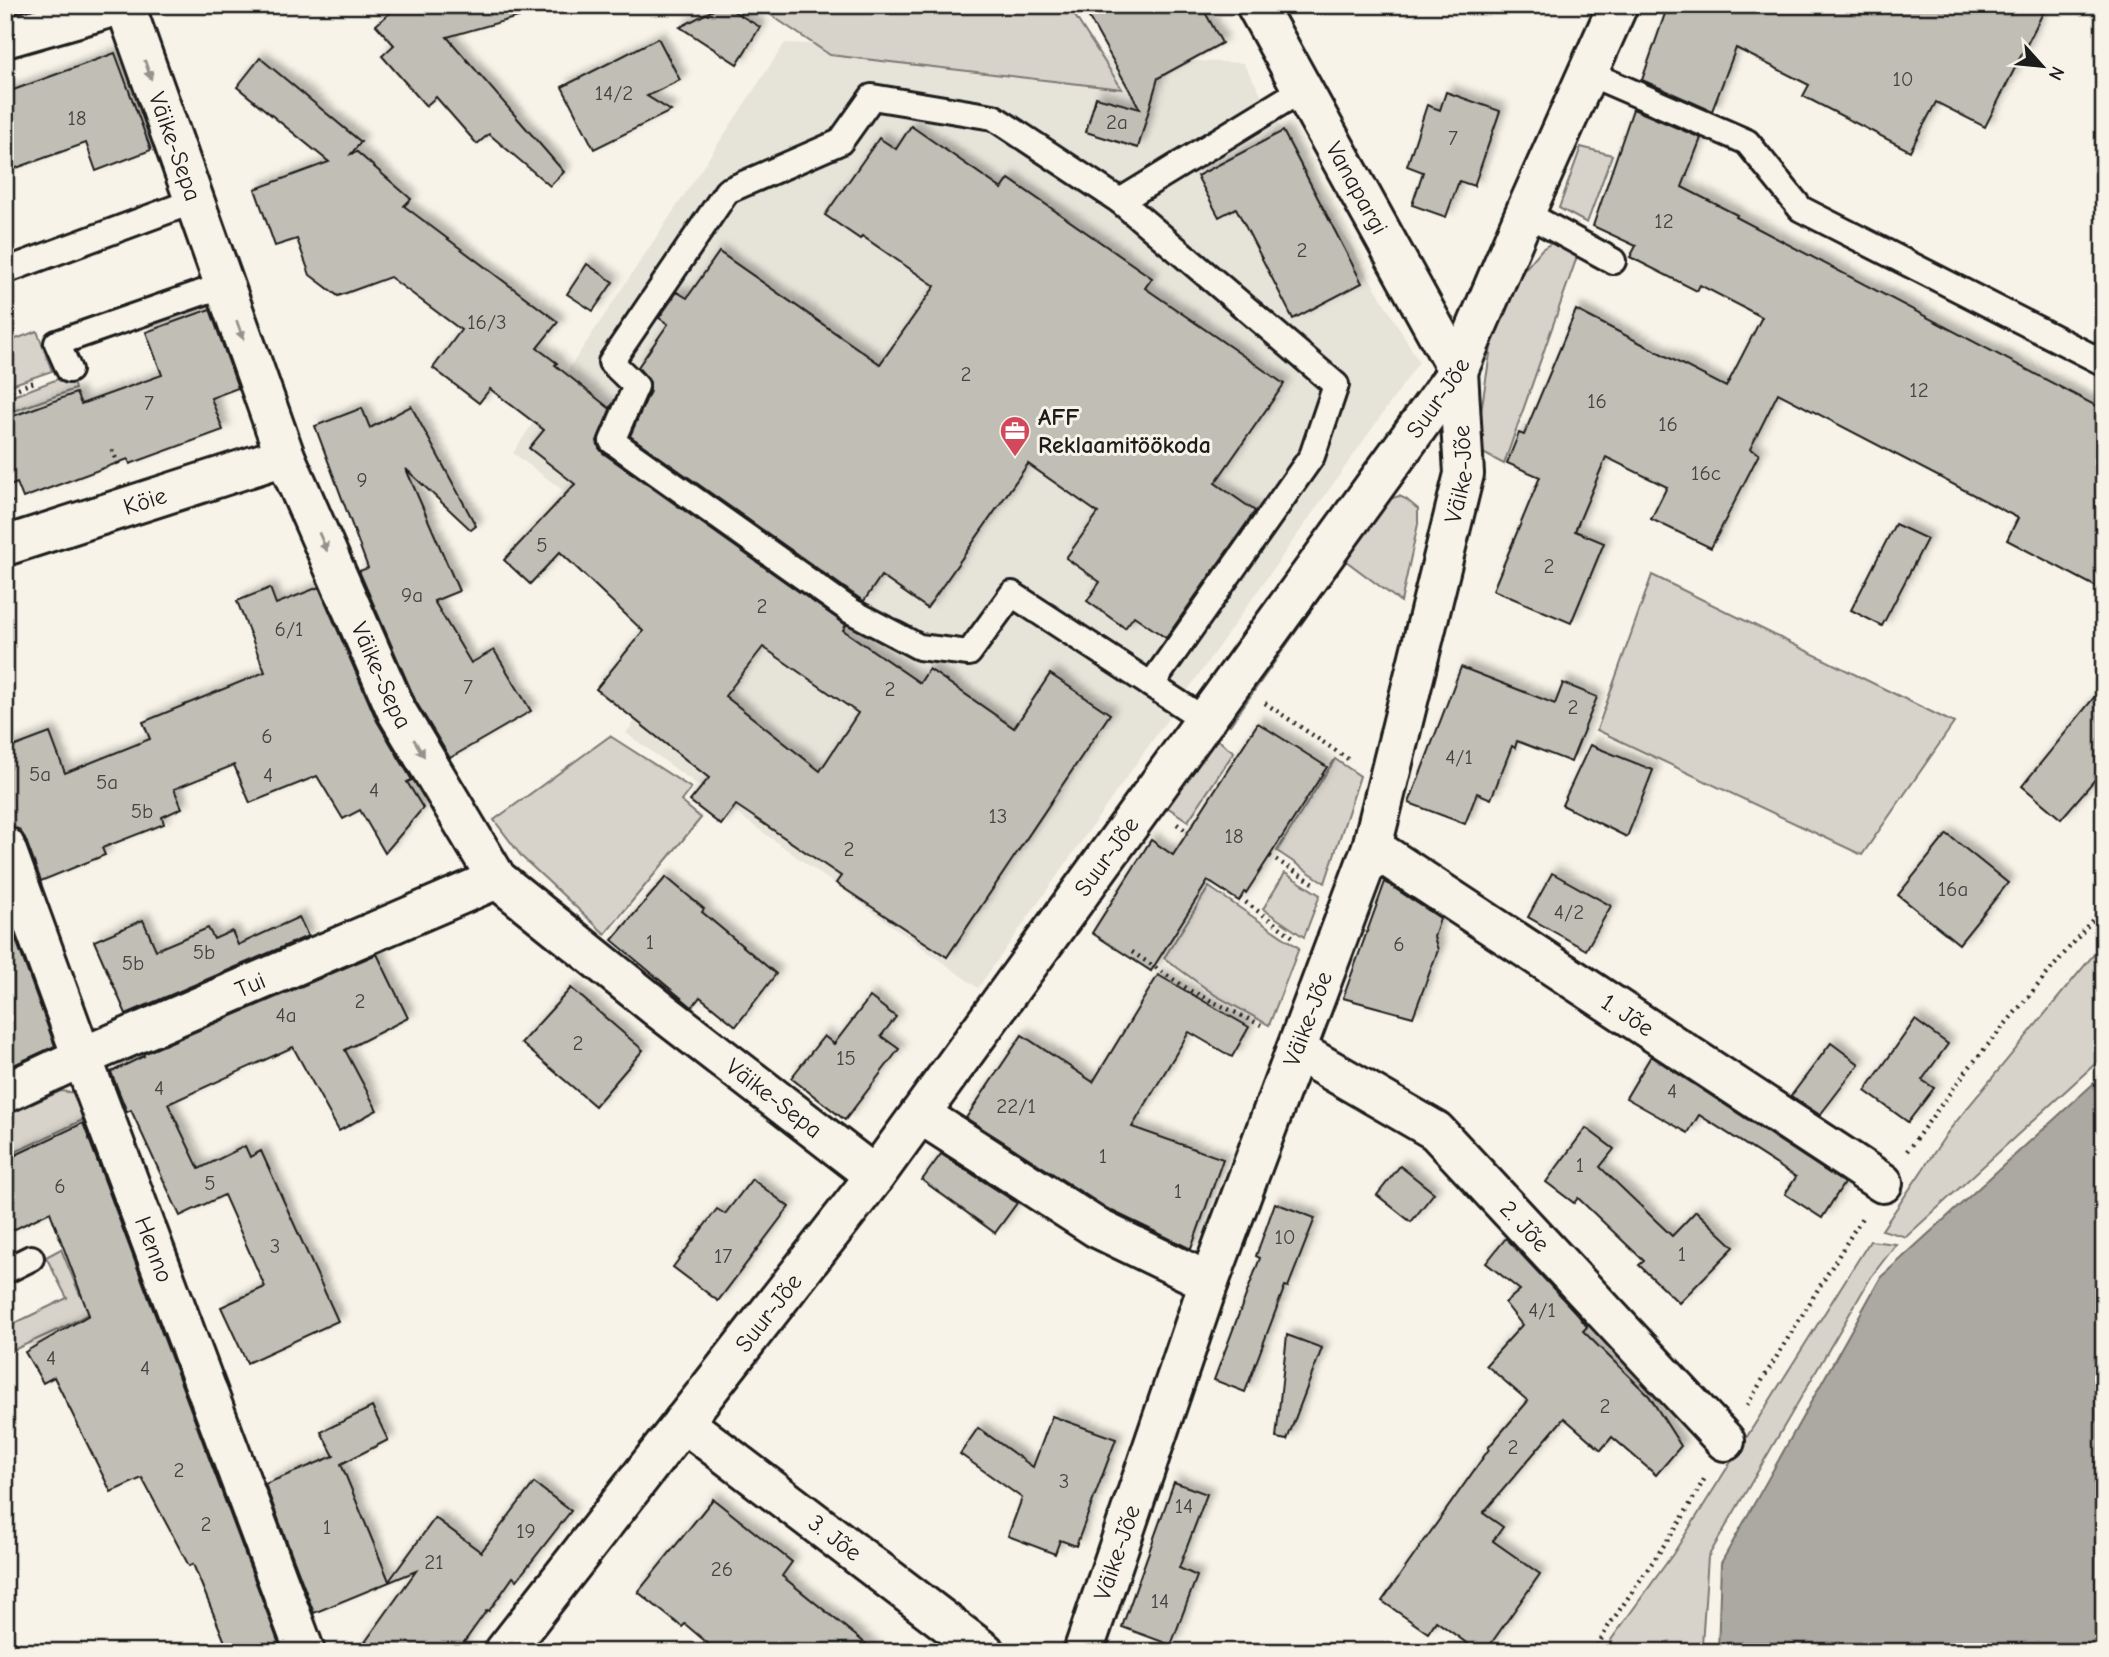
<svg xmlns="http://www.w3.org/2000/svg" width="2109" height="1657" viewBox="0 0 2109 1657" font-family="'Comic Neue',sans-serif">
<defs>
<filter id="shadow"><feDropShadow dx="6" dy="-6" stdDeviation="3.5" flood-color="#0004"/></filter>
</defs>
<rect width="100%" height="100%" fill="#f7f3e8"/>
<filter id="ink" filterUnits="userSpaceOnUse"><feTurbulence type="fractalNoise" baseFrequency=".0143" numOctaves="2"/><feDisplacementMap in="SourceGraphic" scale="14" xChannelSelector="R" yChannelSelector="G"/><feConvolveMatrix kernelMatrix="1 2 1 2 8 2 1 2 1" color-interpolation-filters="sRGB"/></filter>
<g filter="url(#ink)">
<path fill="#e6e3d9" d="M 785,43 L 1243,63 L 1419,362 L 978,988 L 626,733 L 719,607 L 513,453 Z"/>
<g fill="#d7d3cb" stroke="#7a7874" stroke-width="2">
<path d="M 756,5 L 1068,5 L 1122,89 L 830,55 Z"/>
<path d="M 1581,147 L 1612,155 L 1587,223 L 1559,208 Z"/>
<path d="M 1555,241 L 1578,254 L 1504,464 L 1483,453 L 1479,425 L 1491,347 L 1518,277 L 1542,249 Z"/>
<path d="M 37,331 L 52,371 L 5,387 L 5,343 Z"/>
<path d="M 71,374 L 75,389 L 5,414 L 5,399 Z"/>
<path d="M 1399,496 L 1406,499 L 1418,509 L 1418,524 L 1401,602 L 1346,561 L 1230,725 L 1226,719 L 1377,503 Z"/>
<path d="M 1652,575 L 1954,723 L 1862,855 L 1597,730 Z"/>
<path d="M 610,736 L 691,788 L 681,801 L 701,818 L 605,934 L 522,857 L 494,820 Z"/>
<path d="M 1215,738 L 1234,752 L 1188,821 L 1167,807 Z"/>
<path d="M 1335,759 L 1360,776 L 1325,883 L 1277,851 Z"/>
<path d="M 1285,873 L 1320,895 L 1304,937 L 1263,909 Z"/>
<path d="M 1209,887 L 1299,948 L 1269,1025 L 1215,995 L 1164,958 Z"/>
<path d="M 2104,942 L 2104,1054 L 2096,1063 L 1906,1237 L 1882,1230 L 1950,1129 Z"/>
<path d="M 61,1091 L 75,1093 L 89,1117 L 7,1156 L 5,1151 L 5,1116 Z"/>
<path d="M 1870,1241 L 1896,1244 L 1871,1277 L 1708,1557 L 1702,1645 L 1698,1652 L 1607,1652 L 1611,1640 L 1673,1554 Z"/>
<path d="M 61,1249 L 80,1295 L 144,1268 L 148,1282 L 66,1326 L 5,1354 L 5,1328 L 67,1298 L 46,1257 Z"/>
</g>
<path fill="#aca9a2" stroke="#72716c" stroke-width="2" d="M 2104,1074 L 2104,1652 L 1718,1652 L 1721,1563 L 1881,1277 Z"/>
<g fill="#c0beb5" stroke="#1c1c1c" stroke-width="2" fill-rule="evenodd" filter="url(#shadow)">
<path d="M 399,5 L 524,5 L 525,15 L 447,37 L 564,172 L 550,186 L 489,134 L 477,144 L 436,97 L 426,106 L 382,56 L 394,45 L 376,25 Z"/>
<path d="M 723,5 L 760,27 L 737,64 L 680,27 Z"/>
<path d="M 1082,5 L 1201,5 L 1222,43 L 1158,78 L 1138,148 L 1086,132 L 1096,97 L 1140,109 Z"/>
<path d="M 1668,5 L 2047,5 L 1985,127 L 1936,102 L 1910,151 L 1803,96 L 1809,85 L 1736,48 L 1712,111 L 1642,80 Z"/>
<path d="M 658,38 L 680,80 L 647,96 L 671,111 L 594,149 L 562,87 Z"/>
<path d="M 115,53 L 151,150 L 96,171 L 86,143 L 5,172 L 5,93 Z"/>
<path d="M 260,58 L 361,142 L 351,154 L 357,152 L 411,199 L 404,206 L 558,322 L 537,348 L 557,363 L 555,365 L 609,408 L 612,405 L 597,441 L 599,448 L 603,453 L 846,625 L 843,630 L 920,683 L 929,669 L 1014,728 L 1050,674 L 1110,714 L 947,957 L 836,883 L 841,876 L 736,805 L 721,825 L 690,801 L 709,778 L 596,689 L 643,631 L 560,552 L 530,584 L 504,560 L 575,484 L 529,448 L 544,430 L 490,389 L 479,403 L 433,368 L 461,330 L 390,277 L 338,296 L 310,275 L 297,239 L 275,246 L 255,189 L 329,162 L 237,87 ZM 763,647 L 858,713 L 820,771 L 725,696 Z"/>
<path d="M 1446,92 L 1500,111 L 1474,186 L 1459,181 L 1446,217 L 1412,205 L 1423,172 L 1407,166 L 1427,105 L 1440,110 Z"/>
<path d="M 1633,109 L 1701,138 L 1682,187 L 1737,215 L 1736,217 L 2104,410 L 2104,591 L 2007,540 L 2018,518 L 1778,393 L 1750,449 L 1759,454 L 1711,548 L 1651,519 L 1667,487 L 1606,457 L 1575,531 L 1604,543 L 1571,623 L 1493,590 L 1540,477 L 1507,463 L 1519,433 L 1524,435 L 1576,310 L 1726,387 L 1762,317 L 1700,285 L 1697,291 L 1630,257 L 1636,246 L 1593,226 Z"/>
<path d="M 911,126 L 1002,189 L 1009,179 L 1152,278 L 1145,288 L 1284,384 L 1215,483 L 1255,511 L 1166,638 L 1134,616 L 1125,628 L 1087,601 L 1100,582 L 1066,558 L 1098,513 L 1028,464 L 927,608 L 881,576 L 864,601 L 859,598 L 630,436 L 650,391 L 650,382 L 638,367 L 668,324 L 659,318 L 677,292 L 687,298 L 719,252 L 880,364 L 935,286 L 862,236 L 860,239 L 825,215 L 879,138 L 896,149 Z"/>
<path d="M 1283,131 L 1362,283 L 1293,319 L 1236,208 L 1219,217 L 1197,176 Z"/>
<path d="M 587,264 L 613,282 L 593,311 L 567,294 Z"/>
<path d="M 210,309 L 238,388 L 211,398 L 223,430 L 130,464 L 128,459 L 23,498 L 17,483 L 5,488 L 5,419 L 76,393 L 81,404 L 162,375 L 146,332 Z"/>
<path d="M 411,406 L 476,526 L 471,530 L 406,469 L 459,591 L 434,601 L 471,663 L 494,650 L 531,711 L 450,758 L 416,702 L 359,571 L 368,568 L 315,426 L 362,408 L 370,428 Z"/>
<path d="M 1895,524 L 1927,539 L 1882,626 L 1851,610 Z"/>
<path d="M 319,587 L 377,721 L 412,780 L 407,782 L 423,808 L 385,853 L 360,810 L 343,819 L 317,776 L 250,803 L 234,765 L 174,789 L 182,808 L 162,817 L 164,824 L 102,848 L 105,855 L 41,881 L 25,838 L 18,829 L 5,825 L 5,750 L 50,733 L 65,773 L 150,739 L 143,722 L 265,672 L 237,601 L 270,588 L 276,604 Z"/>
<path d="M 1461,667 L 1555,704 L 1563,683 L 1597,697 L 1571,762 L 1517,741 L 1515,748 L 1512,746 L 1491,799 L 1477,793 L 1465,824 L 1409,803 Z"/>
<path d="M 2104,685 L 2104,769 L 2061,819 L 2022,786 Z"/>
<path d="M 1258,723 L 1327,767 L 1246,893 L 1244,892 L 1239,901 L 1208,881 L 1151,971 L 1092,933 L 1151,840 L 1173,855 Z"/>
<path d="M 1590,745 L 1653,770 L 1627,837 L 1562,805 Z"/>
<path d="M 1947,834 L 2008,883 L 1959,944 L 1898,895 Z"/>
<path d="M 1552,873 L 1611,906 L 1586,950 L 1528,917 Z"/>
<path d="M 666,877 L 704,909 L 702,912 L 776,974 L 736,1026 L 700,997 L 692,1007 L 612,940 Z"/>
<path d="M 1385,882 L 1440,918 L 1434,937 L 1438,950 L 1413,1017 L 1343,998 Z"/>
<path d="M 5,910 L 55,1046 L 5,1069 Z"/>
<path d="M 299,917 L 308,936 L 126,1014 L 94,941 L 143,920 L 156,950 L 208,928 L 214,939 L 232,931 L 238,945 Z"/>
<path d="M 377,954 L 408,1018 L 345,1050 L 377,1110 L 339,1131 L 293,1047 L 168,1104 L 199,1169 L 245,1146 L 250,1157 L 261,1151 L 338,1321 L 247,1363 L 221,1307 L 265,1287 L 224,1195 L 180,1216 L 131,1110 L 127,1112 L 111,1072 L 144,1056 L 143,1054 Z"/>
<path d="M 1158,975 L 1249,1027 L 1232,1057 L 1189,1032 L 1132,1127 L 1223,1159 L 1191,1249 L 1108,1209 L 966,1118 L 1022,1035 L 1093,1082 Z"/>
<path d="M 571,988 L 643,1050 L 595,1106 L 521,1043 Z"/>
<path d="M 870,997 L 896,1017 L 881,1036 L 899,1049 L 845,1120 L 791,1078 L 824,1036 L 834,1044 Z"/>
<path d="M 1915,1020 L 1948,1044 L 1922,1080 L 1934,1088 L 1908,1122 L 1865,1091 Z"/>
<path d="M 1831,1043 L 1859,1064 L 1820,1115 L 1791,1096 Z"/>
<path d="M 1651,1056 L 1844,1183 L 1822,1218 L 1785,1194 L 1796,1177 L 1699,1115 L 1688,1133 L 1626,1098 Z"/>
<path d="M 83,1123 L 282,1652 L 229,1652 L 193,1564 L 189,1566 L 142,1478 L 111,1492 L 54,1377 L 43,1383 L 25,1352 L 89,1315 L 50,1212 L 5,1234 L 5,1160 Z"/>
<path d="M 1586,1128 L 1614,1149 L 1600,1167 L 1672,1236 L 1696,1211 L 1734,1247 L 1679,1303 L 1639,1265 L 1644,1261 L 1578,1198 L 1574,1203 L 1546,1182 Z"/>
<path d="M 941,1154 L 1017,1203 L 995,1233 L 922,1180 Z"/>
<path d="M 1400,1166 L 1434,1193 L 1411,1222 L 1377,1195 Z"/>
<path d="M 752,1179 L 789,1207 L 718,1301 L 673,1267 L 717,1209 L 725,1214 Z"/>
<path d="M 1275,1203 L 1315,1218 L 1288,1287 L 1285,1286 L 1245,1392 L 1214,1380 L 1260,1258 L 1256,1256 Z"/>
<path d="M 1506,1238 L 1577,1314 L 1587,1327 L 1583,1331 L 1649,1396 L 1681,1446 L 1656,1475 L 1612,1437 L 1601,1450 L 1564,1418 L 1483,1513 L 1503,1527 L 1493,1541 L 1540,1574 L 1485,1652 L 1479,1652 L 1436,1621 L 1428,1633 L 1382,1601 L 1489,1449 L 1488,1448 L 1528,1401 L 1486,1365 L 1522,1325 L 1505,1303 L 1520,1290 L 1486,1263 Z"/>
<path d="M 1287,1335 L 1322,1348 L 1287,1440 L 1276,1438 Z"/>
<path d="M 372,1407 L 388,1440 L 341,1464 L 389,1581 L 435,1518 L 481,1552 L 534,1483 L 571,1511 L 517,1580 L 513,1577 L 489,1611 L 487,1610 L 457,1652 L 358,1652 L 416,1571 L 314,1613 L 265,1484 L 334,1456 L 321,1432 Z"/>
<path d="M 1052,1416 L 1116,1439 L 1076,1546 L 1060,1540 L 1055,1554 L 1008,1536 L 1022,1498 L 960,1454 L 978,1428 L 1033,1467 Z"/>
<path d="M 1174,1482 L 1207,1494 L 1179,1568 L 1197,1576 L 1171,1645 L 1122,1627 Z"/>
<path d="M 713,1499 L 792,1562 L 782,1576 L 876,1652 L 718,1652 L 685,1624 L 682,1627 L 638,1592 Z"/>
</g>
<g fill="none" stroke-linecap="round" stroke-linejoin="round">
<g stroke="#1c1c1c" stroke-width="30">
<g id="service">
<path d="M 1588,73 L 1747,142 L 1801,209 L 2104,363"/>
<path d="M 1120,201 L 1336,385 L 1312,456 L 1151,685"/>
<path d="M 1525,213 L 1613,261"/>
<path d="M 5,271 L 194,201"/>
<path d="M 69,370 L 57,343 L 224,285"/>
<path d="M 1205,720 L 1012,594 L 969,653 L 919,647 L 851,611 L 612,441 L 636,386 L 611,362 L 727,191 L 840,142 L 872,97 L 993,117 L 1120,201 L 1303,89"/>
<path d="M 5,1271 L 31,1258"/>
</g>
</g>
<g stroke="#1c1c1c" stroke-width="44">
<g id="minor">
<path id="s1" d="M 125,5 L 285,456 L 397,712 L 497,879 L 660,1010 L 875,1176"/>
<path id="s2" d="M 5,546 L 285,456"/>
<path id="s3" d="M 5,846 L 82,1057 L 305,1652"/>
<path id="s4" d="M 1372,847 L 1883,1183"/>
<path id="s5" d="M 1296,1050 L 1436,1131 L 1725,1441"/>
<path id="s6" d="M 5,1093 L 82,1057 L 497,879"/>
<path d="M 920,1114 L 1097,1228 L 1209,1282"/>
<path id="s7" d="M 683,1422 L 985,1652"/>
<path id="s8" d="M 504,1652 L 875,1176 L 1458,371 L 1525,213 L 1618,5"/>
<path id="s9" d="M 1083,1652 L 1209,1282 L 1372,847 L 1464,474 L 1458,371 L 1256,5"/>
</g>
</g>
<g stroke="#1c1c1c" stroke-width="44">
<path id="secondary" d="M 5,38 L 120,5"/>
</g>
<g stroke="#1c1c1c" stroke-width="4.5" stroke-dasharray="2 5" stroke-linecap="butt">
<path d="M 5,393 L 37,381"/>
<path d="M 112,450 L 120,468"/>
<path d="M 6,488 L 12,503"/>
<path d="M 1265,703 L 1351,761"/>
<path d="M 1177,824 L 1188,832"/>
<path d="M 1270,856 L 1317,885"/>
<path d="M 1240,898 L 1296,939"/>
<path d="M 1132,952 L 1191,991 L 1261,1025"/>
<path d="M 1907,1151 L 1967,1070 L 2104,906"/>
<path d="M 1747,1405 L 1863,1216"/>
<path d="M 1594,1652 L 1608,1627 L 1680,1522 L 1706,1476"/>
</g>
<use href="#service" stroke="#f7f3e8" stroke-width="24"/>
<use href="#minor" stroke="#f7f3e8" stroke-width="38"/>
<use href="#secondary" stroke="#f7f3e8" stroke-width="38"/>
</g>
<defs><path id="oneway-solid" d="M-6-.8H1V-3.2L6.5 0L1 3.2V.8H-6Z" transform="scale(1.75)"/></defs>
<g fill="#94928c">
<use href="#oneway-solid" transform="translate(148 70) rotate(71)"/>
<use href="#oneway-solid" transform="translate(240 330) rotate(70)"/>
<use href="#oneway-solid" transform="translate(323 542) rotate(66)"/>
<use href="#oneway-solid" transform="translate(419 748) rotate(59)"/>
</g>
</g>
<defs>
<g id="office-pin" transform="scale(1.575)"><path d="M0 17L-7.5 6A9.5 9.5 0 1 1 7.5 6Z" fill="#d1495b" stroke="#f7f3e8"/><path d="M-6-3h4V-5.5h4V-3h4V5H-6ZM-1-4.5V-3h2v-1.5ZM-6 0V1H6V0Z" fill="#fff"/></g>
</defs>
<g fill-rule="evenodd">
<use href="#office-pin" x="1015" y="431"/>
</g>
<g text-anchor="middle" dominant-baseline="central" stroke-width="6" stroke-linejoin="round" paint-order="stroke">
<g font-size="21" fill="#454442">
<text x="1903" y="79">10</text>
<text x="614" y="93">14/2</text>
<text x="77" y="118">18</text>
<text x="1117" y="122">2a</text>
<text x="1453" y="138">7</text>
<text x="1664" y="221">12</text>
<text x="1302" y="250">2</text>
<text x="487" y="322">16/3</text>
<text x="966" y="374">2</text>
<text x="1919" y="390">12</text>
<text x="1597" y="401">16</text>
<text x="149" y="403">7</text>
<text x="1668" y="424">16</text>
<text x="1706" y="473">16c</text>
<text x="362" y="480">9</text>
<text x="542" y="545">5</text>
<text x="1549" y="566">2</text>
<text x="412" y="595">9a</text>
<text x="762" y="606">2</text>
<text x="289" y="629">6/1</text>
<text x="468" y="687">7</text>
<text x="890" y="689">2</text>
<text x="1573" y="707">2</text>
<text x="267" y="736">6</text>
<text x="1459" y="757">4/1</text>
<text x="40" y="774">5a</text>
<text x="268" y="775">4</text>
<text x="107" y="782">5a</text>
<text x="374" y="790">4</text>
<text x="142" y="811">5b</text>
<text x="998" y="816">13</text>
<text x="1234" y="836">18</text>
<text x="849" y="849">2</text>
<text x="1953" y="889">16a</text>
<text x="1569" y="912">4/2</text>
<text x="650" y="942">1</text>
<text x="1399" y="944">6</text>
<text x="204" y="952">5b</text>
<text x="133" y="963">5b</text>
<text x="360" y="1001">2</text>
<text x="286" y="1015">4a</text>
<text x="578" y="1043">2</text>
<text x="846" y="1058">15</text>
<text x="159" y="1088">4</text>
<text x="1672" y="1091">4</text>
<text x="1016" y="1106">22/1</text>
<text x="1103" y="1156">1</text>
<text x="1580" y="1165">1</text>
<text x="210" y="1183">5</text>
<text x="60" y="1186">6</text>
<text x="1178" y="1191">1</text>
<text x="1285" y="1237">10</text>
<text x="275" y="1246">3</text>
<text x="1682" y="1254">1</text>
<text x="723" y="1256">17</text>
<text x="1542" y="1310">4/1</text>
<text x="51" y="1358">4</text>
<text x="145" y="1368">4</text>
<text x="1605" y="1406">2</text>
<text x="1513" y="1447">2</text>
<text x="179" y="1470">2</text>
<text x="1064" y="1481">3</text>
<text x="1184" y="1506">14</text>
<text x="206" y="1524">2</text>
<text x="327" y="1527">1</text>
<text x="526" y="1531">19</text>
<text x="434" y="1562">21</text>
<text x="722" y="1569">26</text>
<text x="1160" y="1601">14</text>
</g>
<g font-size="24" fill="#1c1c1c" stroke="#f7f3e8">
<text stroke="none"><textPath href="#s1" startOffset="150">Väike-Sepa</textPath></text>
<text transform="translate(1357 188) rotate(61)">Vanapargi</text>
<text stroke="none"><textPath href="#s8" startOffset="1564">Suur-Jõe</textPath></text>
<text stroke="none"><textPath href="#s9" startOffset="1239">Väike-Jõe</textPath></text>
<text stroke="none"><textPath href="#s2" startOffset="147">Köie</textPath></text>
<text stroke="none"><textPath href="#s1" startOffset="718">Väike-Sepa</textPath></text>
<text stroke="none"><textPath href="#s8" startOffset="998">Suur-Jõe</textPath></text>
<text stroke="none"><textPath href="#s6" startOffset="268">Tui</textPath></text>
<text stroke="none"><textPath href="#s4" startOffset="306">1. Jõe</textPath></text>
<text stroke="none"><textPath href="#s9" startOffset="672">Väike-Jõe</textPath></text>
<text stroke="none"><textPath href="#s1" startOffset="1306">Väike-Sepa</textPath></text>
<text stroke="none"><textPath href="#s5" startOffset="292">2. Jõe</textPath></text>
<text stroke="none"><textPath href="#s3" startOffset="430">Henno</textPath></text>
<text stroke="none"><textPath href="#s8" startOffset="430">Suur-Jõe</textPath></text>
<text stroke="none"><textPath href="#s7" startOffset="191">3. Jõe</textPath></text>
<text stroke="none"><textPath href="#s9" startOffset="105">Väike-Jõe</textPath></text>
</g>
<g font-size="24" font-weight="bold" fill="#1c1c1c" stroke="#f7f3e8" text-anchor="start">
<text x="1038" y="417">AFF<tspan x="1038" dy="28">Reklaamitöökoda</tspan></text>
</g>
</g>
<rect width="2109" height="1657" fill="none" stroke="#f7f3e8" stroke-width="28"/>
<rect x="14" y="14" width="2081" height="1629" fill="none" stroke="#1c1c1c" stroke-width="2.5" filter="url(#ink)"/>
<g transform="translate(2042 66) rotate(117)" stroke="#f7f3e8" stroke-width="5" paint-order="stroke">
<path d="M0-5L12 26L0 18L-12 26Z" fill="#1c1c1c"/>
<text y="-10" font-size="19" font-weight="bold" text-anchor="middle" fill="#1c1c1c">N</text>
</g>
</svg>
